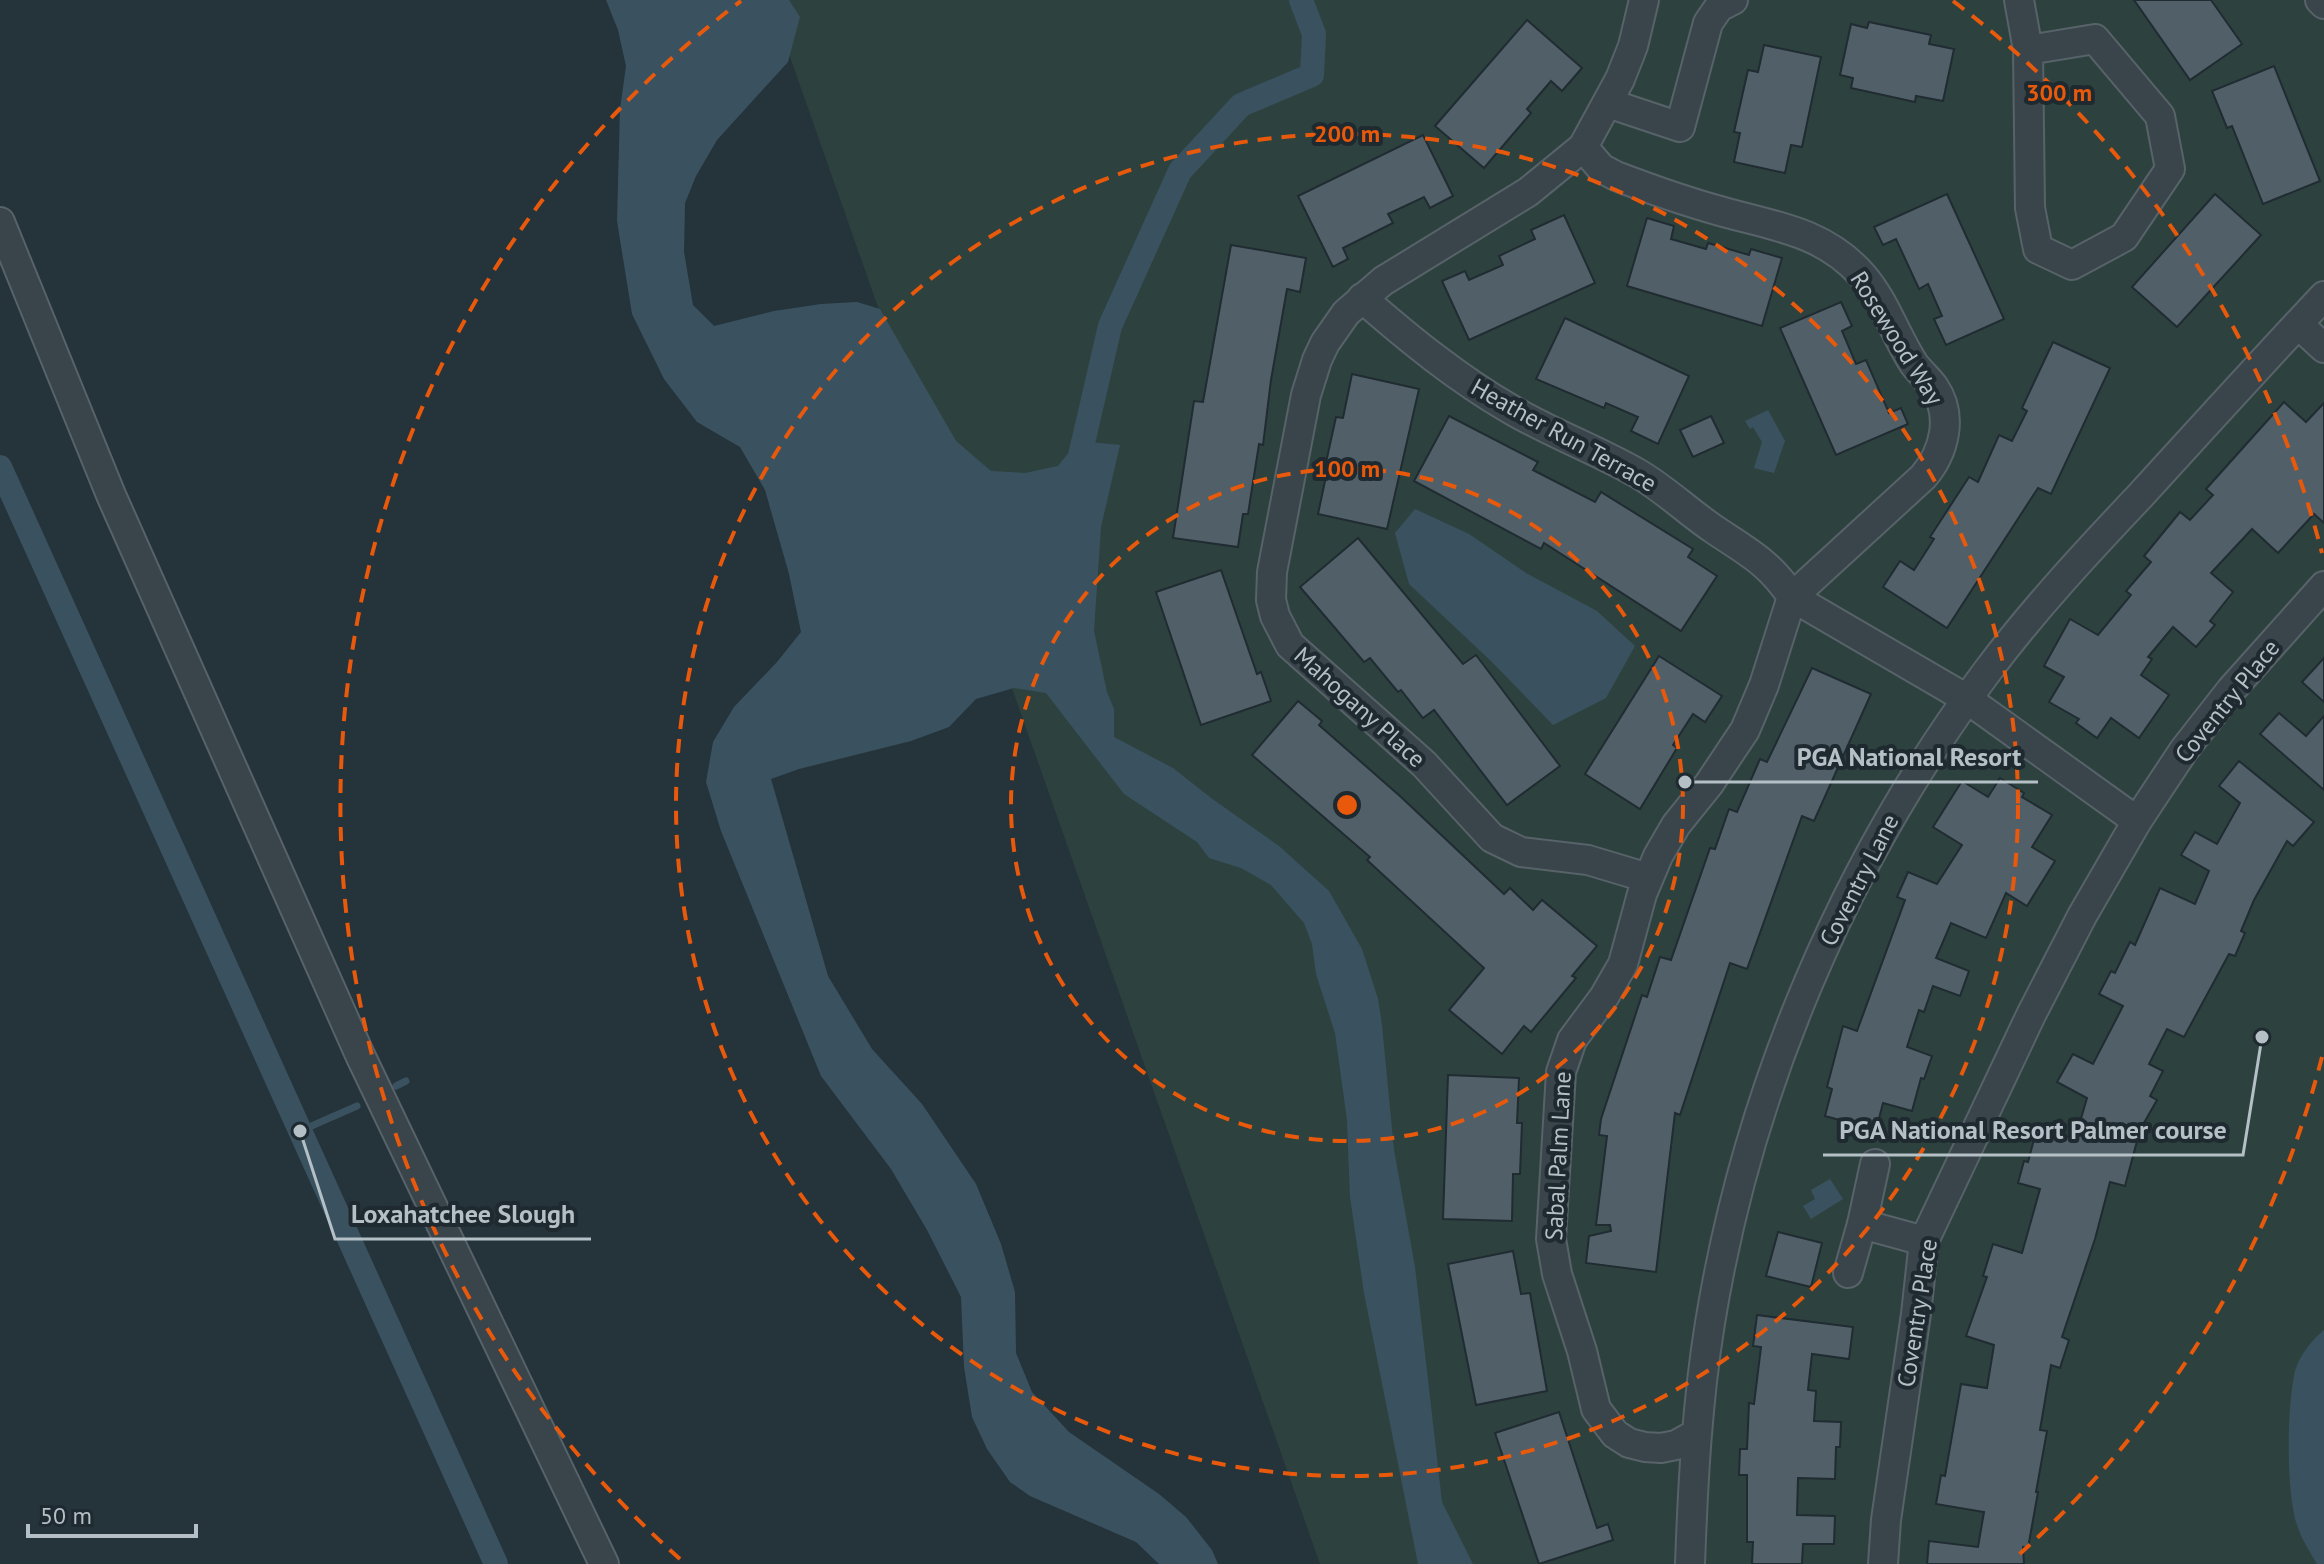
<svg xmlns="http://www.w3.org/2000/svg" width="2324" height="1564" viewBox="0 0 2324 1564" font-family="'PT Sans',sans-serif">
<rect width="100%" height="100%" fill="#25333a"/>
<path fill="#2d423e" d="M 770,0 L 2324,0 L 2324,1564 L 1320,1564 Z"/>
<g fill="#3a5260">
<path d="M 606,0 L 789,0 L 800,17 L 788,62 L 717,140 L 696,176 L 685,203 L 684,252 L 693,305 L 714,326 L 774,311 L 821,304 L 857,302 L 880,309 L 956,441 L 991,471 L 1025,473 L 1058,466 L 1078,441 L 1120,445 L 1101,527 L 1094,631 L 1107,692 L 1114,709 L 1114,737 L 1173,768 L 1211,798 L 1279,846 L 1329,891 L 1362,949 L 1378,999 L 1382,1025 L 1394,1150 L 1415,1267 L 1442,1502 L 1473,1564 L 1418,1564 L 1364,1293 L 1350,1197 L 1347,1120 L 1335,1033 L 1316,974 L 1312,944 L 1304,923 L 1271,885 L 1241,868 L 1209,858 L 1197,842 L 1124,794 L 1046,693 L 1014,688 L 976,699 L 949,727 L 911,741 L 799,769 L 771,779 L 828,976 L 872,1049 L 922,1104 L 976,1184 L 1001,1244 L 1015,1292 L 1016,1353 L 1032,1392 L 1069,1432 L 1159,1494 L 1186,1517 L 1212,1550 L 1218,1564 L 1159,1564 L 1136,1542 L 1030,1496 L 1010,1482 L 987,1449 L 972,1417 L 964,1367 L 961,1297 L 927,1230 L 891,1169 L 821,1076 L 721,831 L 706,782 L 713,742 L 734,707 L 777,662 L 801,632 L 789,574 L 765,490 L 740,447 L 697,422 L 664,379 L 632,314 L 617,221 L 620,109 L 626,66 L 618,30 Z"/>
<path d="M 1768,410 L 1785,441 L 1774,473 L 1754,468 L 1762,442 L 1753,427 L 1750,429 L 1745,421 Z"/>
<path d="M 1415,509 L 1469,534 L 1526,573 L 1597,611 L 1635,646 L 1606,698 L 1553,725 L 1492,662 L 1409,584 L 1395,533 Z"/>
<path d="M 1830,1179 L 1843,1199 L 1811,1219 L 1803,1206 L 1815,1199 L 1811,1190 Z"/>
<path d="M 2324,1330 L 2324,1564 L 2317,1564 C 2310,1552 2301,1538 2297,1525 C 2286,1491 2287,1411 2294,1376 C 2297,1358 2311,1341 2324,1330 Z"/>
</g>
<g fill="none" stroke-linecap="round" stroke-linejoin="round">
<g stroke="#3a5260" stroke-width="7">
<path d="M 396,1086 L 406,1081"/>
<path d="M 300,1131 L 357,1106"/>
</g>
<g stroke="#3a5260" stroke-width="24">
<path d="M 0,467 L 496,1564"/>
<path d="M 1076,473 L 1110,326 L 1180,171 L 1241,105 L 1312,75 L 1314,34 L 1301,0"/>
</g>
</g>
<g fill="#516068" stroke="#202b32" stroke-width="2">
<path d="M 2134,0 L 2211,0 L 2242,44 L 2190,80 Z"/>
<path d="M 1527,20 L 1582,68 L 1562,91 L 1551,81 L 1527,109 L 1531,113 L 1484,168 L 1435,126 Z"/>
<path d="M 1869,22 L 1931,35 L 1929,44 L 1954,49 L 1943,101 L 1916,96 L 1915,102 L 1851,88 L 1853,78 L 1840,75 L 1851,24 L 1867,28 Z"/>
<path d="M 1764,45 L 1821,57 L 1802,147 L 1791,145 L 1785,173 L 1734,162 L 1740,133 L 1734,132 L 1748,70 L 1758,72 Z"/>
<path d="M 2274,66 L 2320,181 L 2263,204 L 2232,126 L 2227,128 L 2212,91 Z"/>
<path d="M 1423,135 L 1453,196 L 1430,208 L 1424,197 L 1388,214 L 1393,223 L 1343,248 L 1348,259 L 1333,267 L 1298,196 Z"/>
<path d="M 1947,194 L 2004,319 L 1946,345 L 1934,319 L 1942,316 L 1928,284 L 1919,289 L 1896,239 L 1883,245 L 1874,227 Z"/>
<path d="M 2215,194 L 2261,235 L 2177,327 L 2132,287 Z"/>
<path d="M 1564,215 L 1595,283 L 1469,340 L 1442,281 L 1465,271 L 1469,280 L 1503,265 L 1499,256 L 1535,239 L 1531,230 Z"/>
<path d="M 1647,218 L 1674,226 L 1671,239 L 1706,249 L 1708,243 L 1749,255 L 1751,249 L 1782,258 L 1762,326 L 1627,286 Z"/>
<path d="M 1231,245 L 1306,258 L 1300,292 L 1287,289 L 1271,380 L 1263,445 L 1259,444 L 1248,514 L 1243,514 L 1238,547 L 1173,538 L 1194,401 L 1203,402 Z"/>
<path d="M 1841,302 L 1852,326 L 1842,331 L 1856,364 L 1866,360 L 1889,413 L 1901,408 L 1908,424 L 1836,455 L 1780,328 Z"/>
<path d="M 1565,318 L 1689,376 L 1658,444 L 1631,431 L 1638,417 L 1606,403 L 1604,408 L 1536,379 Z"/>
<path d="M 2053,342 L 2110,368 L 2051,494 L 2038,488 L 1947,628 L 1883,587 L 1900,561 L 1914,570 L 1934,539 L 1930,537 L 1969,477 L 1978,482 L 1999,435 L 2012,441 L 2027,411 L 2022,408 Z"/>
<path d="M 1352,374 L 1419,389 L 1387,529 L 1318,514 L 1328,467 L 1325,467 L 1336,417 L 1343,418 Z"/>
<path d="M 2284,402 L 2306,422 L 2324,403 L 2324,523 L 2314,514 L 2278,553 L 2252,529 L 2211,573 L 2233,592 L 2210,621 L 2215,625 L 2196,647 L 2173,627 L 2148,657 L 2152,659 L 2141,675 L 2169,695 L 2139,738 L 2111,718 L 2097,738 L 2076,723 L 2079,719 L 2049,702 L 2064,677 L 2044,666 L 2070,619 L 2098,635 L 2131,595 L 2126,591 L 2151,562 L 2144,556 L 2180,512 L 2190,520 L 2213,495 L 2206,489 Z"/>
<path d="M 1449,416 L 1538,462 L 1533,470 L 1595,502 L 1601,492 L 1693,549 L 1688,557 L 1717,576 L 1681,631 L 1544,543 L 1541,549 L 1414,481 Z"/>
<path d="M 1711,416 L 1724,443 L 1693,457 L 1680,430 Z"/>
<path d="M 1358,538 L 1463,664 L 1476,655 L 1560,766 L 1507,805 L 1434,710 L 1423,718 L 1401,690 L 1398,692 L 1370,658 L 1364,662 L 1300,587 Z"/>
<path d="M 1221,570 L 1257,674 L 1261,672 L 1271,701 L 1201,725 L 1156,592 Z"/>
<path d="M 1659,656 L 1722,696 L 1705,722 L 1693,714 L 1673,745 L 1677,748 L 1640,809 L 1585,774 Z"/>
<path d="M 2324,658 L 2324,702 L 2302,682 Z"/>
<path d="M 1812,668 L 1871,694 L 1814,821 L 1802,816 L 1747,969 L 1730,963 L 1680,1115 L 1675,1113 L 1656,1272 L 1586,1263 L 1589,1236 L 1611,1231 L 1610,1225 L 1596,1225 L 1607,1136 L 1599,1135 L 1601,1119 L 1642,995 L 1647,997 L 1660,957 L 1671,960 L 1710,848 L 1715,849 L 1729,809 L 1737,812 L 1760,759 L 1767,762 Z"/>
<path d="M 1298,701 L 1322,721 L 1319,725 L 1401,797 L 1504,894 L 1510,888 L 1533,910 L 1542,900 L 1597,946 L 1572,976 L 1576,978 L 1531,1032 L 1524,1026 L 1502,1054 L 1449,1010 L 1484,968 L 1367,860 L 1370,857 L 1252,755 Z"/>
<path d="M 2279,713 L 2306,736 L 2324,716 L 2324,790 L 2260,734 Z"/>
<path d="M 2239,761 L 2314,822 L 2293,846 L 2287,841 L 2254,900 L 2241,931 L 2245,933 L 2235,956 L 2229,954 L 2184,1037 L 2167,1029 L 2149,1064 L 2163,1071 L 2150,1096 L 2157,1100 L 2140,1130 L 2125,1186 L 2110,1182 L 2095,1239 L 2062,1337 L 2069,1340 L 2060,1368 L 2051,1365 L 2040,1430 L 2047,1431 L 2036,1492 L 2038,1492 L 2028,1548 L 2023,1547 L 2024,1564 L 1927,1564 L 1929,1541 L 1978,1547 L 1984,1512 L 1936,1504 L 1941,1475 L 1945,1476 L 1961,1384 L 1987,1388 L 1994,1345 L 1966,1336 L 1987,1277 L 1983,1276 L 1993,1244 L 2022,1253 L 2040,1189 L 2018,1183 L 2024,1161 L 2028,1162 L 2037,1128 L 2075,1139 L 2087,1098 L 2057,1082 L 2073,1054 L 2093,1064 L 2123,1006 L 2099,994 L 2111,971 L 2115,973 L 2130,942 L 2135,945 L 2160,888 L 2195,904 L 2209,871 L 2181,855 L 2195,832 L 2217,844 L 2240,803 L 2219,786 Z"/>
<path d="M 2000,778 L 2024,793 L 2022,797 L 2052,815 L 2032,847 L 2055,861 L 2027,906 L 2006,893 L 1986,938 L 1951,923 L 1936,958 L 1969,971 L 1960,996 L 1933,986 L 1924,1012 L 1919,1010 L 1907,1047 L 1932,1056 L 1924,1079 L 1921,1078 L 1912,1111 L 1883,1103 L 1876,1130 L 1825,1116 L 1832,1089 L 1827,1087 L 1843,1026 L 1857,1031 L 1905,900 L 1897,897 L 1908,872 L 1937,884 L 1962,845 L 1933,827 L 1962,781 L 1988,797 Z"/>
<path d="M 1448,1075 L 1519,1078 L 1517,1123 L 1522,1123 L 1520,1174 L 1513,1174 L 1512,1221 L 1443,1219 Z"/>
<path d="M 1778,1232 L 1822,1243 L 1811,1287 L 1766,1276 Z"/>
<path d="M 1513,1251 L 1521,1294 L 1530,1293 L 1547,1391 L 1476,1405 L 1448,1264 Z"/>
<path d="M 1757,1315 L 1853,1327 L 1849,1359 L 1812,1354 L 1808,1390 L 1816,1391 L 1814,1421 L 1841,1422 L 1840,1447 L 1836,1447 L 1835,1479 L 1798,1478 L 1797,1515 L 1835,1516 L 1834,1544 L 1803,1544 L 1802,1564 L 1752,1564 L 1753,1542 L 1747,1542 L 1747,1475 L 1739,1475 L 1740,1449 L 1747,1449 L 1749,1403 L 1754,1404 L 1761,1347 L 1753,1346 Z"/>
<path d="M 1559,1412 L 1597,1528 L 1608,1524 L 1613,1540 L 1539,1564 L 1495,1433 Z"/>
</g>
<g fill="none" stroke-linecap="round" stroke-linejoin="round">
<g stroke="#576269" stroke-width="32">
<g id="minor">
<path d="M 1644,0 L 1633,46 L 1620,79 L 1583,147 L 1528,192 L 1383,281 L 1346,313 L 1325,343 L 1317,360 L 1306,395 L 1272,572 L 1271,600 L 1275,616 L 1290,645 L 1424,764 L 1492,838 L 1521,852 L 1588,860 L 1648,878"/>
<path d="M 2019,0 L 2028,50 L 2030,208 L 2038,249 L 2072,265 L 2124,237 L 2170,169 L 2160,116 L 2095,39 L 2028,50"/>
<path d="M 2320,0 L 2324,4"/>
<path d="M 1608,103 L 1680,127 L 1708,23 L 1719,7 L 1733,0"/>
<path d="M 1583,147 L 1601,168 L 1616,176 C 1650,189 1684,201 1720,211 C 1773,226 1823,231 1862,275 C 1885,301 1895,335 1914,364 C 1920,372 1928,379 1934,387 C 1954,416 1944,453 1923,477 L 1792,597 L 1764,685 L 1745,730 L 1709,784 L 1676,825 L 1658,856 L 1642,894 L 1623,964 L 1604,997 L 1572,1040 L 1561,1072 L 1551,1239 L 1557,1274 L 1582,1351 L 1596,1409 L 1615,1434 L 1629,1443 L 1645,1447 L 1661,1448 L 1676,1445 L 1696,1434"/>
<path d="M 0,222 L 111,495 L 360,1055 L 604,1564"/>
<path d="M 1362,298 C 1409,339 1458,379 1512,410 C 1553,434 1597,450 1637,473 C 1665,489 1688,512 1715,530 C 1748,552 1770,563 1792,597 L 1967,699 L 2137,821"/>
<path d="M 2298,324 L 2324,348"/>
<path d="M 1862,1224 L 1875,1164"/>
<path d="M 1848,1273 L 1862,1224 L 1924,1241"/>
<path d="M 1690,1564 C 1693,1483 1697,1403 1710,1323 C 1748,1089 1844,863 1986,673 C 2033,610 2086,553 2140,496 C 2201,429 2262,362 2324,296"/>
<path d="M 1883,1564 L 1886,1520 L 1916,1314 L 1924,1241 L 2031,1015 L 2082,916 L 2137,821 L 2184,750 L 2231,690 L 2324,586"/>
</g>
</g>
<use href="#minor" stroke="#39444b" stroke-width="28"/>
</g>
<g fill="none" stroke="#e8590c" stroke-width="4" stroke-dasharray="14 10">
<circle cx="1347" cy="805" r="336"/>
<circle cx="1347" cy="805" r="671"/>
<path d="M2322 1057A1007 1007 0 0 1 2014 1559M680 1559A1007 1007 0 0 1 741 1M1953 1A1007 1007 0 0 1 2322 553"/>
</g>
<g text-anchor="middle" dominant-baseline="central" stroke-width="8" stroke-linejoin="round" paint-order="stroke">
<g font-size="24" fill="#b4bfc6" stroke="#1e2930">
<text transform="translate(1897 338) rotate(58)">Rosewood Way</text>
<text transform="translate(1564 435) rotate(29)">Heather Run Terrace</text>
<text transform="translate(2227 701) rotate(-51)">Coventry Place</text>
<text transform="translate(1360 707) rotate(42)">Mahogany Place</text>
<text transform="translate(1859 880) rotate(-63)">Coventry Lane</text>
<text transform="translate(1558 1156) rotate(-87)">Sabal Palm Lane</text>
<text transform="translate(1917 1313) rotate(-81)">Coventry Place</text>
</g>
</g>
<circle cx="1347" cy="805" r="12" fill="#e8590c" stroke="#1e2930" stroke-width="4"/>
<g font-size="24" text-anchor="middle" font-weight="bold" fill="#e8590c" stroke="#1e2930" stroke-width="8" stroke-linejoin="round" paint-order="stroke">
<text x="2059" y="101">300 m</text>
<text x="1347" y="142">200 m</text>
<text x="1347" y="477">100 m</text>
</g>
<path fill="none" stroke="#b4bfc6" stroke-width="3" d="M1685 782L1780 782H2038M2262 1037L2243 1155H1823M300 1131L335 1239H591"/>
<g fill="#b4bfc6" stroke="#1e2930" stroke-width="3">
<circle cx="1685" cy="782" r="8"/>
<circle cx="2262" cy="1037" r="8"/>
<circle cx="300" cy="1131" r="8"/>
</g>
<g font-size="26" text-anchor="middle" font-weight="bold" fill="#b4bfc6" stroke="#1e2930" stroke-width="8" stroke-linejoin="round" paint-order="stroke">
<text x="1909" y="766">PGA National Resort</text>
<text x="2033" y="1139">PGA National Resort Palmer course</text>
<text x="463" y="1223">Loxahatchee Slough</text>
</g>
<path d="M28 1524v12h168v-12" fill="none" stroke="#b4bfc6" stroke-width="4"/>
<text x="40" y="1524" font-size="24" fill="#b4bfc6" stroke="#1e2930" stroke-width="6" paint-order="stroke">50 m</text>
</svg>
